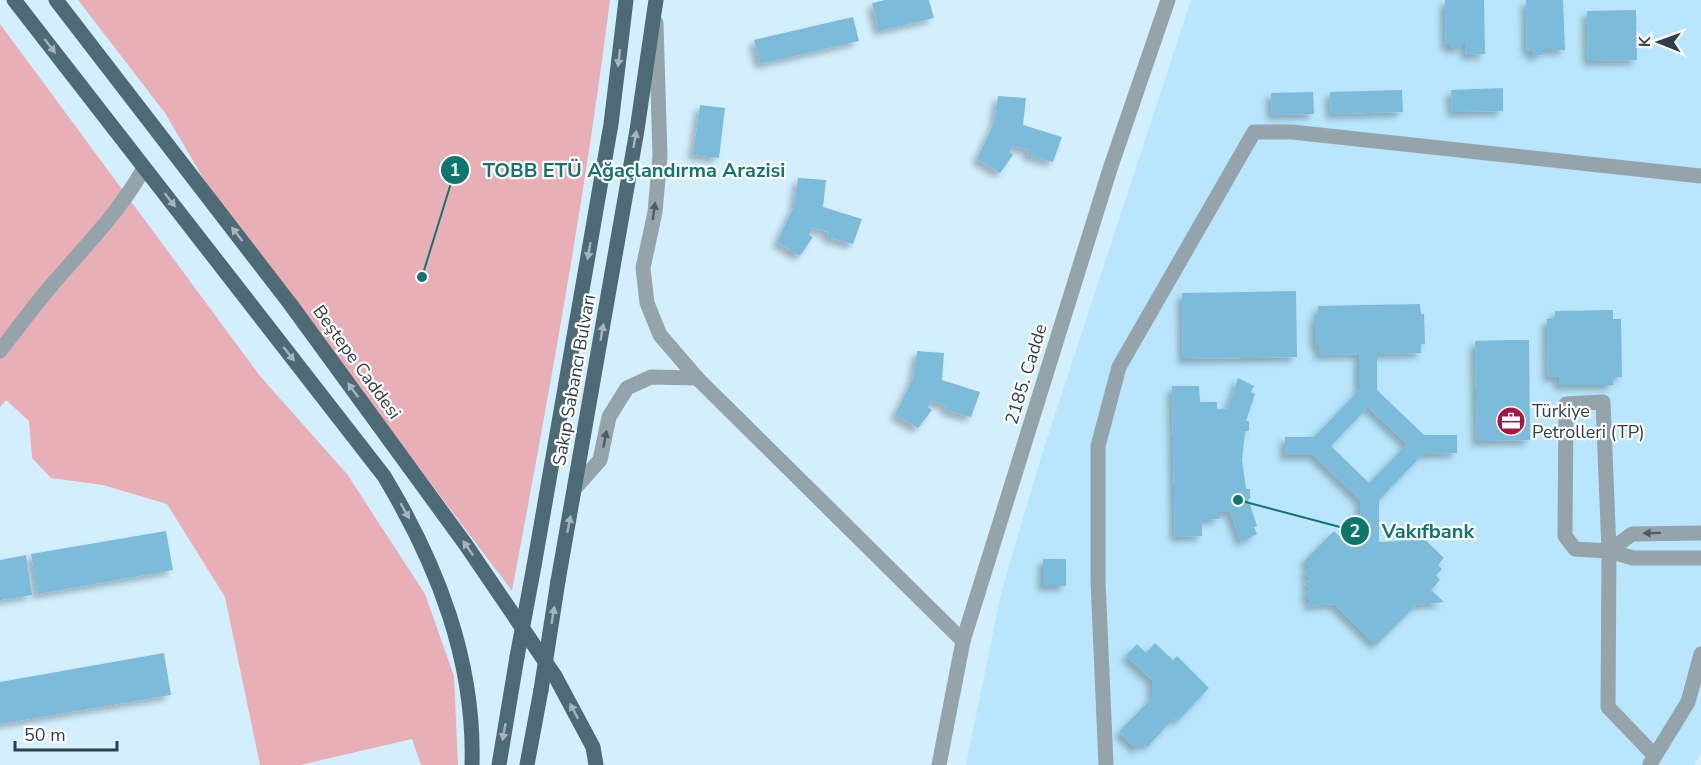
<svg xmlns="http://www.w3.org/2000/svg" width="1701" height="765" viewBox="0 0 1701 765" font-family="'Nunito Sans',sans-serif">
<defs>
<filter id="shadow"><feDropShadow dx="-5" dy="5" stdDeviation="3" flood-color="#0004"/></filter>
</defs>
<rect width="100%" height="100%" fill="#d3effe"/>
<path fill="#b9e6fc" d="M 1191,0 L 1701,0 L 1701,752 L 1694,765 L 966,765 L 1001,593 L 1042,454 Z"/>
<g fill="#e8b0b6">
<path d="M 78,0 L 610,0 C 585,198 549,394 512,591 L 213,195 L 165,113 Z"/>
<path d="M 0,24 L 260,376 L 347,474 L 425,594 L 454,676 L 458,765 L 421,765 L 412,739 L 300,765 L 260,765 L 225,597 L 167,504 L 103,485 L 51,478 L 32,458 L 29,421 L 6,400 L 0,407 Z"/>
</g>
<g fill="#7bbcda" fill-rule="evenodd" filter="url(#shadow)">
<path d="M 885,0 L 929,0 L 934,18 L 879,31 L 872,3 Z"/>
<path d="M 1445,0 L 1484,0 L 1485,54 L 1466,55 L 1465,44 L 1460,44 L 1461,48 L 1450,48 L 1450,45 L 1446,45 Z"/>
<path d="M 1526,0 L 1563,0 L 1565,50 L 1542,50 L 1542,55 L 1532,56 L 1532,50 L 1527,51 Z"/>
<path d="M 1636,10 L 1637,60 L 1588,61 L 1587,11 Z"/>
<path d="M 853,17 L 859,41 L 760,64 L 754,40 Z"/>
<path d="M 1503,88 L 1503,111 L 1452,112 L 1451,90 Z"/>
<path d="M 1402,90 L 1403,112 L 1331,114 L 1330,92 Z"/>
<path d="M 1313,92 L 1314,114 L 1272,115 L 1271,93 Z"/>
<path d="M 998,96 L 1026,98 L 1023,125 L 1062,137 L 1053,162 L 1027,155 L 1029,150 L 1012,146 L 1010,152 L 1013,155 L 1000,173 L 977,159 L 994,123 Z"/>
<path d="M 700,105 L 725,108 L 719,158 L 693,155 Z"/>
<path d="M 798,178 L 826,180 L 823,207 L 862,219 L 853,244 L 827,237 L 828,232 L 812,228 L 809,235 L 813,237 L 800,256 L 777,242 L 794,206 Z"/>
<path d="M 1296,291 L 1297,357 L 1183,359 L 1182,293 Z"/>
<path d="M 1420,304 L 1421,314 L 1424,314 L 1425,344 L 1421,344 L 1421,353 L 1377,354 L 1377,390 L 1424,435 L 1457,435 L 1457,453 L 1423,454 L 1379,500 L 1379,542 L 1401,541 L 1413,528 L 1444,558 L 1438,565 L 1442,569 L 1436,575 L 1440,580 L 1431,590 L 1444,602 L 1416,605 L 1376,645 L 1334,604 L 1306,606 L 1311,601 L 1305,595 L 1310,589 L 1305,584 L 1310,578 L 1304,573 L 1310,567 L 1304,561 L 1334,531 L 1346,542 L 1361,542 L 1360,500 L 1314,455 L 1285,455 L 1285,437 L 1314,437 L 1359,390 L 1359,354 L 1319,355 L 1319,345 L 1315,345 L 1315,316 L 1318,316 L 1318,306 ZM 1368,407 L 1407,444 L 1369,483 L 1331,446 Z"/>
<path d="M 1613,310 L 1613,319 L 1621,319 L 1622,377 L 1613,377 L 1613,385 L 1559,385 L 1559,377 L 1548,377 L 1547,319 L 1555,319 L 1555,311 Z"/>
<path d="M 1508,340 L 1529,340 L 1530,440 L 1477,441 L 1475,341 Z"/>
<path d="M 917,351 L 944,353 L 942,380 L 980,392 L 971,417 L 945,410 L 947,405 L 931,401 L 928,407 L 932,410 L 918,428 L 895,415 L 913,378 Z"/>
<path d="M 1238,378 L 1254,386 L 1251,392 L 1255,394 L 1246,421 L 1249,421 L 1249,431 L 1245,431 L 1242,460 L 1246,489 L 1250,489 L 1250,499 L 1248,499 L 1257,526 L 1254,527 L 1257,534 L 1241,542 L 1230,512 L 1219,512 L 1219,519 L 1202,520 L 1202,536 L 1175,537 L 1172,386 L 1199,386 L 1200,402 L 1217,402 L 1217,409 L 1228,409 Z"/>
<path d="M 166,531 L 173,570 L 38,594 L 31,554 Z"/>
<path d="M 26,555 L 32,595 L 0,600 L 0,560 Z"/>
<rect x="1043" y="559" width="23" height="27"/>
<path d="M 1155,643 L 1173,660 L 1177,656 L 1209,688 L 1178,721 L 1174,718 L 1147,747 L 1143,743 L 1137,749 L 1119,732 L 1152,698 L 1152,680 L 1126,656 L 1137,644 L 1146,653 Z"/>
<path d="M 164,653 L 171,695 L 0,724 L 0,682 Z"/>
</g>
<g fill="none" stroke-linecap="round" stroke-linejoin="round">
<g stroke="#95a4ab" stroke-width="15">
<path d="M 656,23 L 660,156 L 655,212 L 643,268 L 647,303 L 660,335 L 697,378 L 963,641"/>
<path d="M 0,351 C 17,329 33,307 51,286 C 84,247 119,213 144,168"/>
<path d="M 576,487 L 600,460 L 609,417 L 627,388 L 651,377 L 697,378"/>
<path d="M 1609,551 L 1632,534 L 1701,533"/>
<path d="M 1655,756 L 1608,707 L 1609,551 L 1603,402 L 1566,404 L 1565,536 L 1575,549 L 1609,551 L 1633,558 L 1701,558"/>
<path d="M 1650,764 L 1688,702 L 1701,654"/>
<path d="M 939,765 L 963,641 L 1110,169 L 1168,0"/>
<path d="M 1106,765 L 1098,581 L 1098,446 L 1119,367 L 1254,132 L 1292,132 L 1701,176"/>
</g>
<g stroke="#4e6a77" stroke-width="15">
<path d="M 14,0 L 384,476 C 437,564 475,660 472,765"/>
<path d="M 56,0 L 291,305 L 466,545 L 555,676 L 593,747 L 596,765"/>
<path d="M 534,566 L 611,124 L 626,0"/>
<path d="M 558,581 L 637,130 L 656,0"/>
<path d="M 499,765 L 517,657"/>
<path d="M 527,765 L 541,690"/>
</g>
<g stroke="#4e6a77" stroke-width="15">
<path d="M 517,657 L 534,566"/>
<path d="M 541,690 L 558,581"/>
</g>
</g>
<defs><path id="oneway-solid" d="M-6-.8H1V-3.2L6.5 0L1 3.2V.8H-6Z" transform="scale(1.5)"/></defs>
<g fill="#a6b4bb">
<use href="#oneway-solid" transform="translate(50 46) rotate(52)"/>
<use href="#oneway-solid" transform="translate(619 58) rotate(97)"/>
<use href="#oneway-solid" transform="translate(635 139) rotate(-80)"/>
<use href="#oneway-solid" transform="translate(170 200) rotate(52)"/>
<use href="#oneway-solid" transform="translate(237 234) rotate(-128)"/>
<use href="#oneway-solid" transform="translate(589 251) rotate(100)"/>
<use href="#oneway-solid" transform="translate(602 332) rotate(-80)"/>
<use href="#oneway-solid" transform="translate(289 354) rotate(52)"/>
<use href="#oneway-solid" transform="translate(353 390) rotate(-126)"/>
<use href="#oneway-solid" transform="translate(405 511) rotate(60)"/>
<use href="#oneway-solid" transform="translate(569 524) rotate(-79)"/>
<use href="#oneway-solid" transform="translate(468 548) rotate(-125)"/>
<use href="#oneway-solid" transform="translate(553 615) rotate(-81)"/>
<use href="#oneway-solid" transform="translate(574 711) rotate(-118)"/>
<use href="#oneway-solid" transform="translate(504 732) rotate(100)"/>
</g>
<g fill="#4e5d64">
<use href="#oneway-solid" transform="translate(654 211) rotate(-82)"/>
<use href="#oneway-solid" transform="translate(605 439) rotate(-79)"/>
<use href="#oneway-solid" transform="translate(1652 533) rotate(179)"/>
</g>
<defs>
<g id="office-disc" transform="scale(1.5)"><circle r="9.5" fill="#a91443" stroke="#fff"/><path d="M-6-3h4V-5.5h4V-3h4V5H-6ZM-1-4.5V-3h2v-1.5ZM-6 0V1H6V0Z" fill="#fff"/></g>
</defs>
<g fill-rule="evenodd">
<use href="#office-disc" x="1511" y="421"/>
</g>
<g text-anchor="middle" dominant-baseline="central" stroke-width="4.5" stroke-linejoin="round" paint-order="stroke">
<g font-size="18" fill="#303f46" stroke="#fff">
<text transform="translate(357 362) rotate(54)">Beştepe Caddesi</text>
<text transform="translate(1026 374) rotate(-73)">2185. Cadde</text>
<text transform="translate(574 380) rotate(-80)">Sakıp Sabancı Bulvarı</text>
</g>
<g font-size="18" fill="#303f46" stroke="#fff" text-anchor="start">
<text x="1532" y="411">Türkiye<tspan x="1532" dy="21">Petrolleri (TP)</tspan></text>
</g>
</g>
<path fill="none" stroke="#0f766e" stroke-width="2" d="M422 277L455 170M1238 500L1355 531"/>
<g fill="#0f766e" stroke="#fff" stroke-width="2">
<circle cx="422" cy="277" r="6"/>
<circle cx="1238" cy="500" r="6"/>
<circle cx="455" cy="170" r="15"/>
<circle cx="1355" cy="531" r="15"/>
</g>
<g font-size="18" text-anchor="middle" font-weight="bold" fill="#fff">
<text x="455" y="176">1</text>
<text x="1355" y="537">2</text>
</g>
<g font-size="20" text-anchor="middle" font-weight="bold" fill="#0f766e" stroke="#fff" stroke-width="4.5" stroke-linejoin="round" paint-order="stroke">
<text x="634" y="177">TOBB ETÜ Ağaçlandırma Arazisi</text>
<text x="1428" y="538">Vakıfbank</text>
</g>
<g transform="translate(1659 42) rotate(271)" stroke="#ffffff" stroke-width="4.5" paint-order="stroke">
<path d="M0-4.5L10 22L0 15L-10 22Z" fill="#303f46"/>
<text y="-9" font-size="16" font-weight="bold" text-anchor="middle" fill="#303f46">K</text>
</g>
<path d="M15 741v9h102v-9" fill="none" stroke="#303f46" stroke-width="3"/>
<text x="24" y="741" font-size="18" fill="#303f46" stroke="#ffffff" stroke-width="4.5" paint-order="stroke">50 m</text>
</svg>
